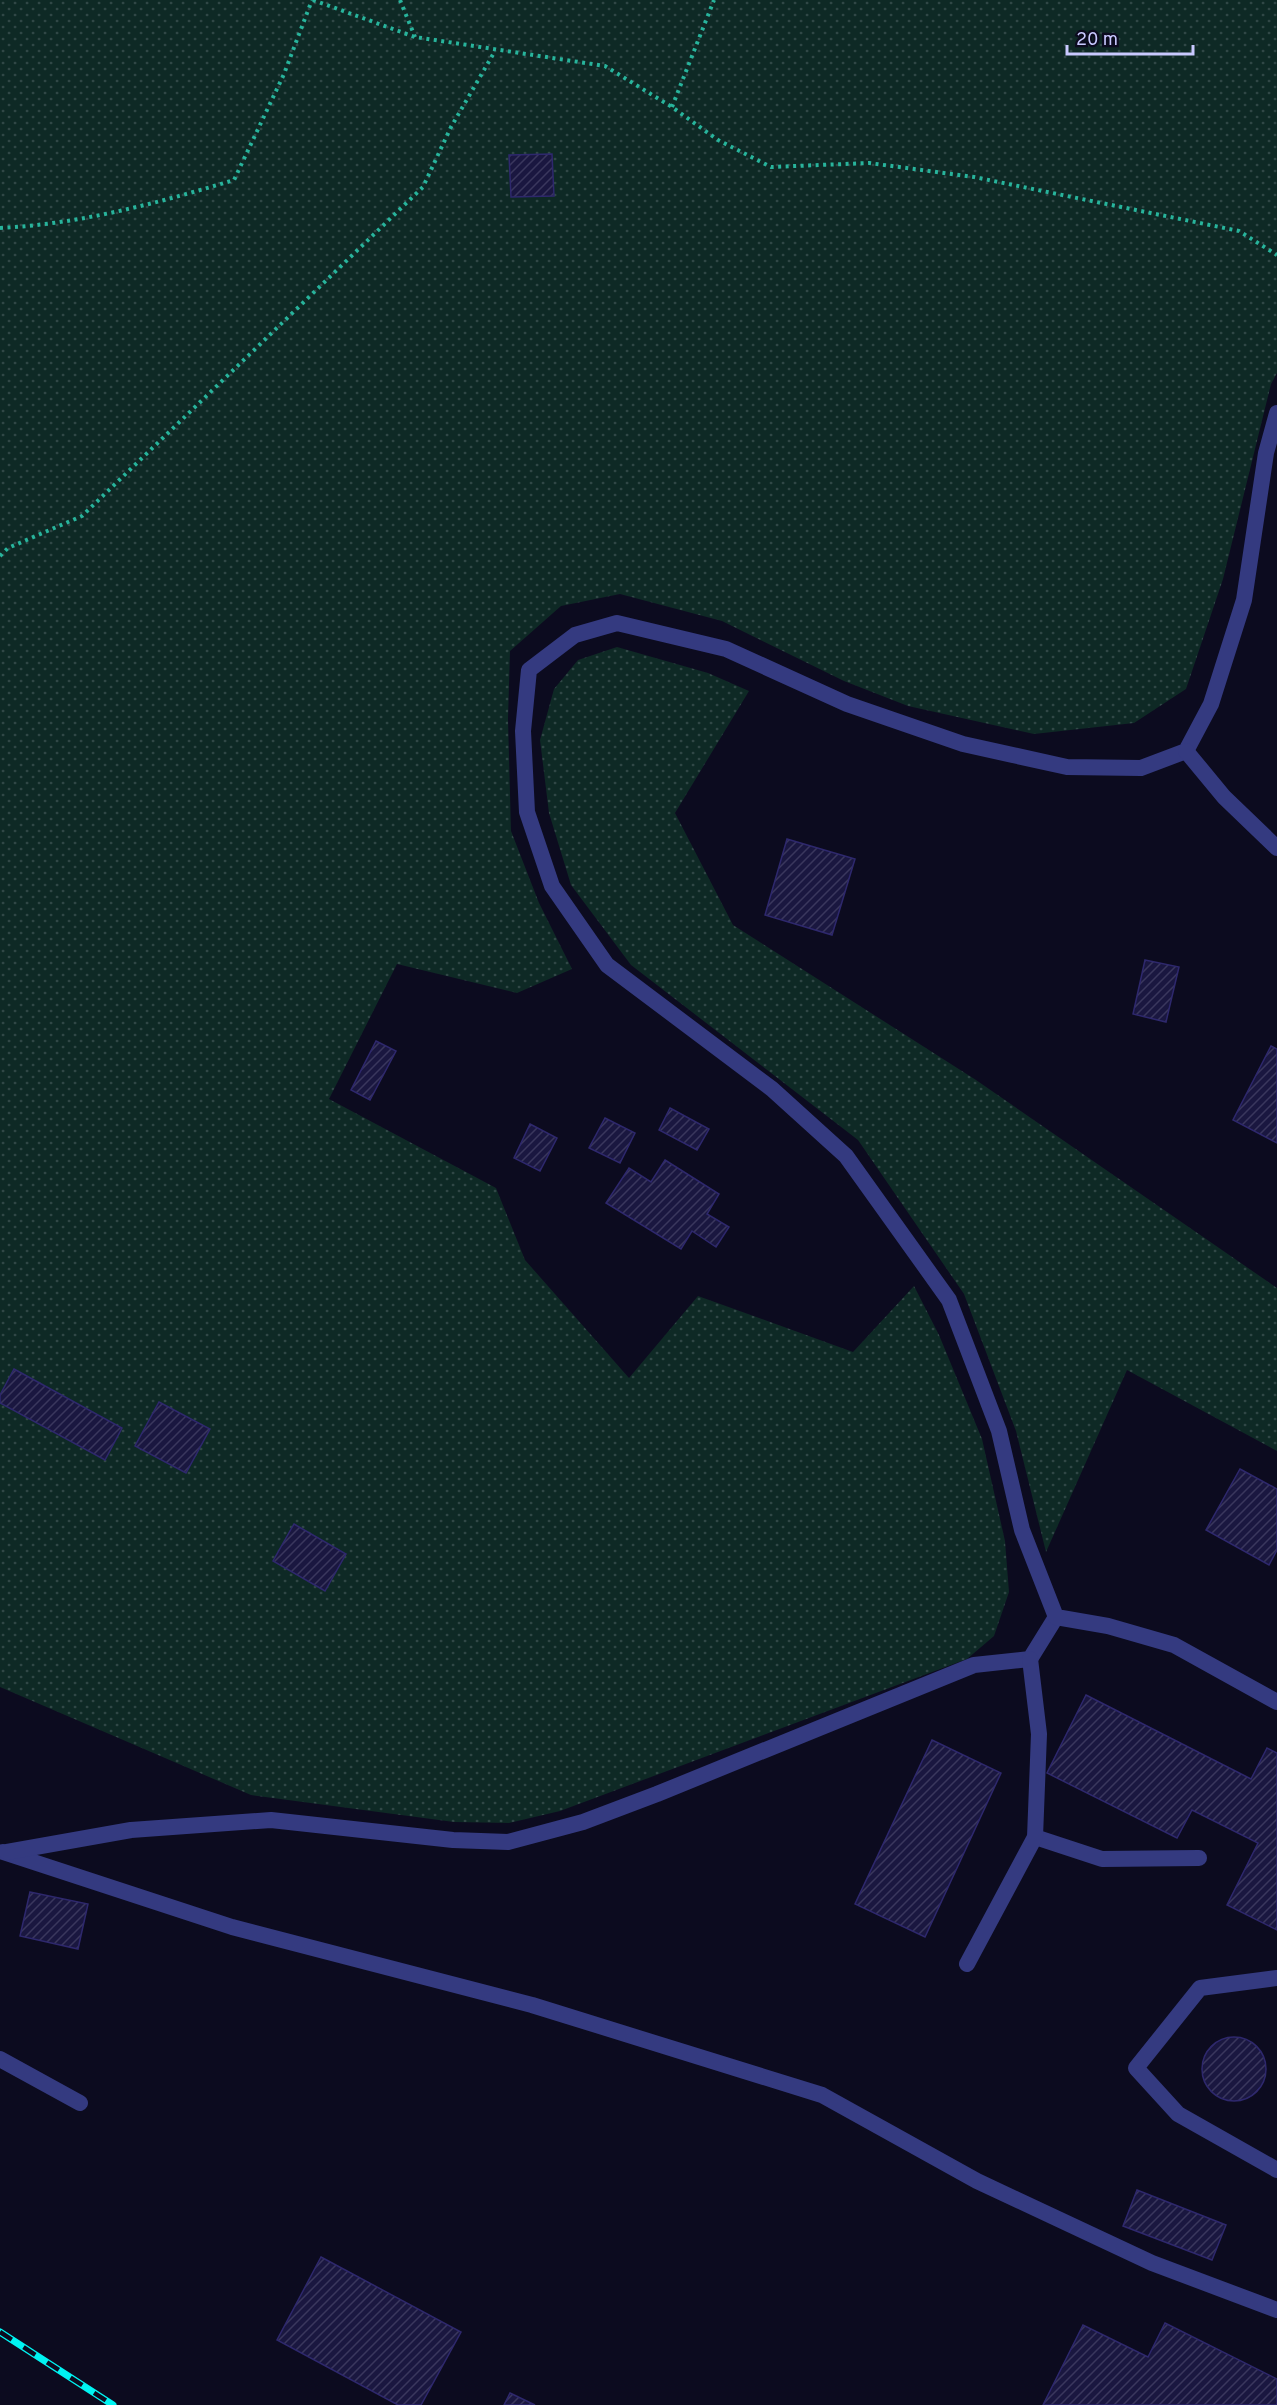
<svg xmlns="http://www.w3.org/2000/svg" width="1277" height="2405" viewBox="0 0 1277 2405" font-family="Overpass,sans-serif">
<defs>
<pattern id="grass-dots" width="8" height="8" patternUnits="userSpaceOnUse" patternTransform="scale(1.5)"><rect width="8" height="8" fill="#0e2925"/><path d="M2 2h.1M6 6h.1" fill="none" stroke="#304746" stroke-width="1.8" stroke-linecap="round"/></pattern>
<pattern id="building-hatch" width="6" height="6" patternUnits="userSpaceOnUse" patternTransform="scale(1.5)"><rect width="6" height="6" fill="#1a1740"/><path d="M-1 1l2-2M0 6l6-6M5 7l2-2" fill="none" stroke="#3a375d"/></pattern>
</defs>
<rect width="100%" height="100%" fill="#0c0b1f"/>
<g fill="url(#grass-dots)">
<path d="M 0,0 L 1277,0 L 1277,373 L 1271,384 L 1223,579 L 1186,689 L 1134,723 L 1034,734 L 908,706 L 844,681 L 722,621 L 620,594 L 561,606 L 510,651 L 508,719 L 511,831 L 539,903 L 572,969 L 517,993 L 397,964 L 329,1099 L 496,1188 L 525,1260 L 629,1378 L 698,1296 L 853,1352 L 914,1286 L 939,1335 L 982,1439 L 1005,1541 L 1009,1592 L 994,1636 L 967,1659 L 560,1811 L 509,1823 L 454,1822 L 251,1795 L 0,1687 Z"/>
<path d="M 617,647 L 708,673 L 749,691 L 675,813 L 733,925 L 976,1080 L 1277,1288 L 1277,1451 L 1127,1370 L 1046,1552 L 1016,1431 L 964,1294 L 858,1140 L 631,965 L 571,885 L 549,813 L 540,740 L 554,689 L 578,660 Z"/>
</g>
<g fill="url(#building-hatch)" stroke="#2e286d" stroke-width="1.5">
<path d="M 552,154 L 554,196 L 511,197 L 509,155 Z"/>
<path d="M 787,839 L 855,859 L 832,935 L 765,915 Z"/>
<path d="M 1145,960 L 1179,967 L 1166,1022 L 1133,1014 Z"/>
<path d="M 376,1041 L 396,1051 L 370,1100 L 351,1090 Z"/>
<path d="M 1271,1046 L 1277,1049 L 1277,1143 L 1233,1120 Z"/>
<path d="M 670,1108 L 709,1129 L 697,1150 L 659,1130 Z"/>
<path d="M 605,1118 L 635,1133 L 620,1163 L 589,1148 Z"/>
<path d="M 530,1124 L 557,1138 L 540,1171 L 514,1158 Z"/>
<path d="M 665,1160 L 719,1194 L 707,1214 L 729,1227 L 716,1247 L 692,1231 L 681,1249 L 606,1203 L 629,1168 L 651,1182 Z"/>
<path d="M 14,1369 L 122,1428 L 105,1460 L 0,1403 L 0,1395 Z"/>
<path d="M 159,1402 L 210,1429 L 186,1473 L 135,1446 Z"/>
<path d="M 1240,1469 L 1277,1489 L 1277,1550 L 1269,1565 L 1206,1530 Z"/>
<path d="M 294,1524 L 346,1554 L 325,1591 L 273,1561 Z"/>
<path d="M 1086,1695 L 1251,1779 L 1267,1748 L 1277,1753 L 1277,1930 L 1227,1905 L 1258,1843 L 1192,1810 L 1177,1838 L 1047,1773 Z"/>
<path d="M 932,1740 L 1001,1773 L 925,1937 L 855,1904 Z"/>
<path d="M 30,1892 L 88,1904 L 78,1949 L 20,1936 Z"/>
<circle cx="1234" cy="2069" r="32"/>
<path d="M 1137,2190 L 1226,2225 L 1212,2260 L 1123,2226 Z"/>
<path d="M 321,2257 L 461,2332 L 421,2405 L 398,2405 L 277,2340 Z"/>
<path d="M 1165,2323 L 1277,2379 L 1277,2405 L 1043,2405 L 1083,2325 L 1148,2357 Z"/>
<path d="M 510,2393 L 535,2405 L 504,2405 Z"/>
</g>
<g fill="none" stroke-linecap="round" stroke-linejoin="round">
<g stroke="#28b49c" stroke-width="4" stroke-dasharray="3 4.5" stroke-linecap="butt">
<path d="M 313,0 L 415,37 L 605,66 L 672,107 L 718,140 L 771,167 L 869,163 L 974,177 L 1239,231 L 1277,255"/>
<path d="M 400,0 L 415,37"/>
<path d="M 672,107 L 714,0"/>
<path d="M 0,228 C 80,224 158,203 234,180 L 284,74 L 312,0"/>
<path d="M 0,556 L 8,548 L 82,516 L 423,187 L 451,127 L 495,51"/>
</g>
<g stroke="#343a80" stroke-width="16">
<path d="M 1035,1837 L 1102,1859 L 1199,1858"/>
<path d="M 3,1852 L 232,1927 L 532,2005 L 822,2095 L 977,2181 L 1152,2263 L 1277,2310"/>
<path d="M 7,1852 L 131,1830 L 271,1820 L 453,1840 L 508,1842 L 583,1822 L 657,1794 L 974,1665 L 1030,1659 L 1056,1617"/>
<path d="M 967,1964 L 1035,1837 L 1039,1734 L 1030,1659"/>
<path d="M 1277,1978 L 1200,1988 L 1136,2068 L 1178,2114 L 1277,2170"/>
<path d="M 0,2059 L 80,2103"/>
</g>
<g stroke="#343a80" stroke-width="16">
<path d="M 1277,413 L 1266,453 L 1244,600 L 1211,704 L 1186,751 L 1141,768 L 1067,767 L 963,744 L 847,704 L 726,649 L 617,623 L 575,635 L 529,670 L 523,731 L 527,812 L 552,886 L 607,965 L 772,1089 L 846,1156 L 949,1300 L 999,1431 L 1022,1530 L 1056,1617 L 1108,1626 L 1174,1645 L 1277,1702"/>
<path d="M 1186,751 L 1224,797 L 1277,848"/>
</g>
<g stroke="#00f4f2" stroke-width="7">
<path id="rail" d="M 0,2332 L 113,2405"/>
</g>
<use href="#rail" stroke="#0c0b1f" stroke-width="4.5" stroke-dasharray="14" stroke-linecap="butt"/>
</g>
<path d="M1067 45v9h126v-9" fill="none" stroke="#c9c9ff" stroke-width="3"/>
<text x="1076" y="45" font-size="18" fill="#c9c9ff" stroke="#0c0b1f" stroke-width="4.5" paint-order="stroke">20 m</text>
</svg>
